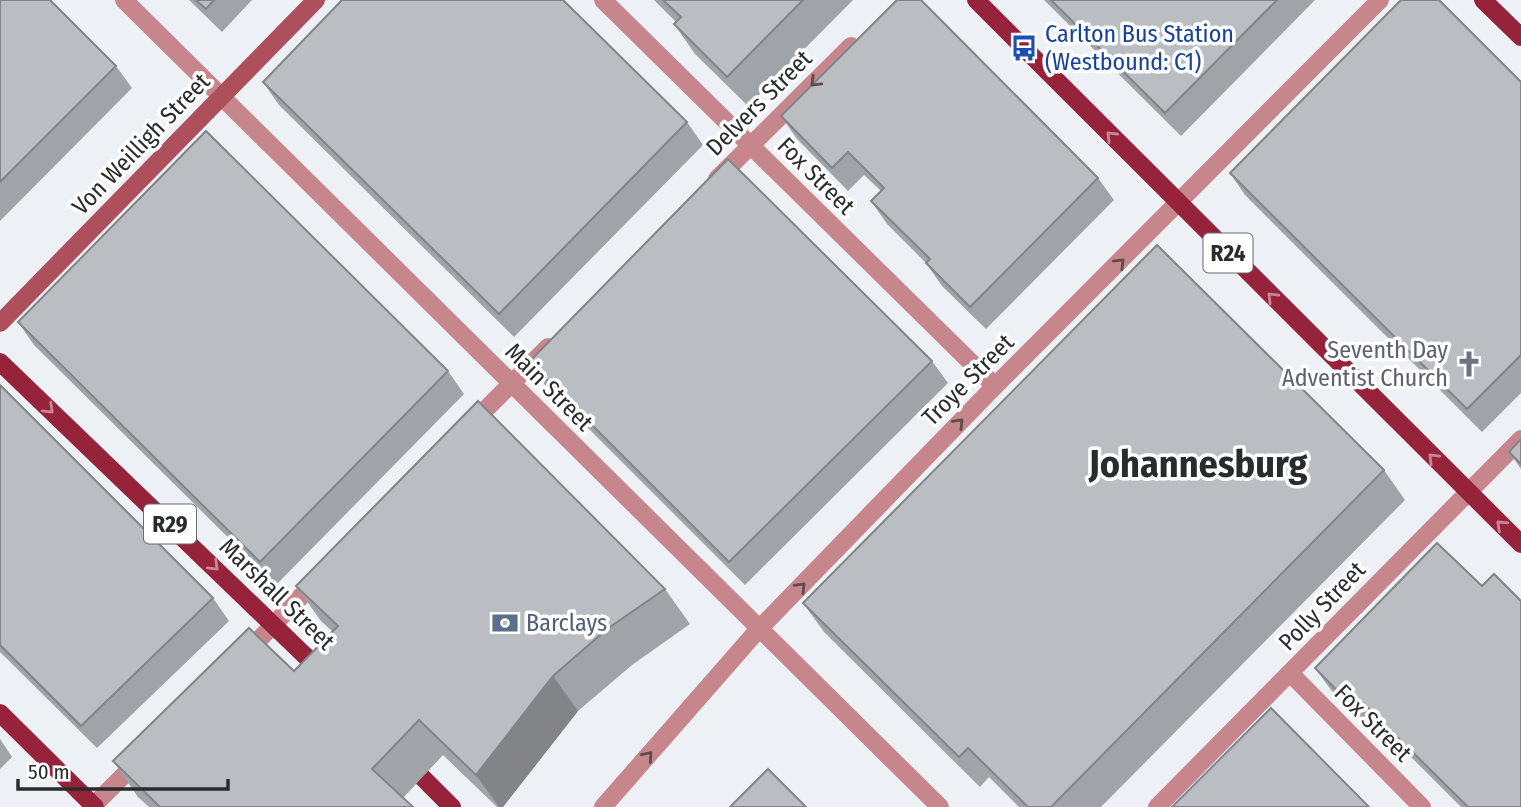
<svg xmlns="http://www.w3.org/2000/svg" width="1521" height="807" viewBox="0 0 1521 807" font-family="'Fira Sans Condensed',sans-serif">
<rect width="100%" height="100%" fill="#edf0f5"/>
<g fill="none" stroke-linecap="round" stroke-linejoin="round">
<g stroke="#c7868b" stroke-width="18">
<path d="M 124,0 L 940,807"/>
<path d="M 603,0 L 995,386"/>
<path d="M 717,179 L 851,46"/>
<path d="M 469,426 L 548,347"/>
<path d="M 243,656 L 319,578"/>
<path d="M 1290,673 L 1422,807"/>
<path d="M 92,807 L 139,760"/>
<path d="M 603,807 L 758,630 L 995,386 L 1380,0"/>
<path d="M 1157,807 L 1521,439"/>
</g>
<path stroke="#ad505c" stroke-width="18" d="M 0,323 L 316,0"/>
<g stroke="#97233b" stroke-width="18">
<path d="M 976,0 L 1521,544"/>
<path d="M 1483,0 L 1521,37"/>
<path d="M 0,362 L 323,673"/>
<path d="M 0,713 L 95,807"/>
<path d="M 422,777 L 452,807"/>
</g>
</g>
<g fill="#a0a3a7">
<path d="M 0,0 L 116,66 L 132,88 L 0,221 Z"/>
<path d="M 189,0 L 252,0 L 222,32 Z"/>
<path d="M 654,0 L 853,0 L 748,106 L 695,54 L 674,24 L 676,22 Z"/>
<path d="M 1044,0 L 1315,0 L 1181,136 Z"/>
<path d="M 263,82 L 687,122 L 703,145 L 514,337 L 279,105 Z"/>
<path d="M 1521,82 L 1521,393 L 1482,432 L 1245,195 L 1230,173 Z"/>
<path d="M 781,116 L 1098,178 L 1114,200 L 986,329 L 942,286 L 926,263 L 887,224 L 871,201 L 881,191 L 864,175 L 848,191 L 797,139 Z"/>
<path d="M 18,322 L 448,371 L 464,394 L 276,585 L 34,345 Z"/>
<path d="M 932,361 L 948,383 L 745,585 L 545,385 L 529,362 Z"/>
<path d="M 0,385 L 213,598 L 229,621 L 97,748 L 0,652 Z"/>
<path d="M 1521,439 L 1521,469 L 1509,452 Z"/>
<path d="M 1384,470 L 1405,500 L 1101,807 L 1019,807 L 989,777 L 980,787 L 824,632 L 803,603 Z"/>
<path d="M 296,586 L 665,589 L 690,624 L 632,665 L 578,711 L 503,807 L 497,807 L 443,755 L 403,798 L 413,807 L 149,807 L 138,797 L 113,761 L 294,671 L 333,632 L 321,621 Z"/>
<path d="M 1315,668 L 1521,807 L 1461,807 L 1380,726 L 1373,734 L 1331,690 Z"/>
<path d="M 0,739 L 12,757 L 0,769 Z"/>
</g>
<path fill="#828488" d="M 553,676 L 578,711 L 503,807 L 499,807 L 476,775 Z"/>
<g fill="#babdc2" stroke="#828488" stroke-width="2">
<path d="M 0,0 L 50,0 L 116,66 L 0,182 Z"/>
<path d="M 196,0 L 214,0 L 206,9 Z"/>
<path d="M 342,0 L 563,0 L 687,122 L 499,314 L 263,82 Z"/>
<path d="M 663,0 L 803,0 L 727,77 L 674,24 L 681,17 Z"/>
<path d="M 897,0 L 921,0 L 1098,178 L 970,307 L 926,263 L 930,259 L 871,201 L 884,188 L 848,152 L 832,168 L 781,116 Z"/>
<path d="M 1051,0 L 1277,0 L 1165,113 Z"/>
<path d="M 1401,0 L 1439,0 L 1521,82 L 1521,355 L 1467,409 L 1230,173 Z"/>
<path d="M 206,131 L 448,371 L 260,562 L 18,322 Z"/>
<path d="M 728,159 L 932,361 L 729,562 L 529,362 Z"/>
<path d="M 1157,245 L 1384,470 L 1051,807 L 1028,807 L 968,748 L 959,757 L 803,603 Z"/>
<path d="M 0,385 L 213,598 L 81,726 L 0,645 Z"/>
<path d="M 478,401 L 665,589 L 607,629 L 553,676 L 476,775 L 419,720 L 372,769 L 413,807 L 160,807 L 113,761 L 249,628 L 294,671 L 338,626 L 296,586 Z"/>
<path d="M 1521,439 L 1521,464 L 1509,452 Z"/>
<path d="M 1437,543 L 1482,586 L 1494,574 L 1521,601 L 1521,807 L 1468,807 L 1364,704 L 1357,711 L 1315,668 Z"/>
<path d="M 1271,708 L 1369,807 L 1172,807 Z"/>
<path d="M 768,769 L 806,807 L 730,807 Z"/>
</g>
<defs><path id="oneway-chevron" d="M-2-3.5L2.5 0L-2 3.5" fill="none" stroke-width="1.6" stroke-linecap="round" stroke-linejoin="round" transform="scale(1.75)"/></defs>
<g stroke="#604b4d">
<use href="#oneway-chevron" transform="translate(815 82) rotate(135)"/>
<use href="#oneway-chevron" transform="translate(1120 263) rotate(-45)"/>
<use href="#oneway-chevron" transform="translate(959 423) rotate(-46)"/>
<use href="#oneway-chevron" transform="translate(801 587) rotate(-46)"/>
<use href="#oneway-chevron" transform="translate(648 756) rotate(-49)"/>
</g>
<g stroke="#c68693">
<use href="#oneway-chevron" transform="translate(1111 136) rotate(-135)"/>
<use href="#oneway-chevron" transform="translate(1272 297) rotate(-135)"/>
<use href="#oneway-chevron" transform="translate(49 409) rotate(44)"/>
<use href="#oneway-chevron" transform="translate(1433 458) rotate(-135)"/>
<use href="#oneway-chevron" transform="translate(1501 525) rotate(-137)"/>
<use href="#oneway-chevron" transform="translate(214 566) rotate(44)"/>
</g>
<defs>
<g id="bus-bare" transform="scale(2.1)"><path d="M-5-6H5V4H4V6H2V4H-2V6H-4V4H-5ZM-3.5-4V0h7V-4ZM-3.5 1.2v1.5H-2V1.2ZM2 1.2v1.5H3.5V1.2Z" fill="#1a4fb4" stroke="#fff" stroke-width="2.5" paint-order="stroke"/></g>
<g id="church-bare" transform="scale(2.1)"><path d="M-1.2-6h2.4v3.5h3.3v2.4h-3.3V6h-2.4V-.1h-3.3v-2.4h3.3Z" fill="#6b7280" stroke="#fff" stroke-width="2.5" paint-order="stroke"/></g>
<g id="bank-bare" transform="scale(2.1)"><path d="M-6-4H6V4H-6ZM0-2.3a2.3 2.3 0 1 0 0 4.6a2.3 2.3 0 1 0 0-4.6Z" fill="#5c6f8a" stroke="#fff" stroke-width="2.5" paint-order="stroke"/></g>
</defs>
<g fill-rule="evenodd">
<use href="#bus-bare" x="1024" y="48"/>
<use href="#church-bare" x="1469" y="364"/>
<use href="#bank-bare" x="505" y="623"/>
</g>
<g text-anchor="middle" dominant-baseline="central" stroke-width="7" stroke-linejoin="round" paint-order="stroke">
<g fill="#fff" stroke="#696b6b" stroke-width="2">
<rect x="1203.5" y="233.5" width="49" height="39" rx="5"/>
<rect x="144" y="504.5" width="52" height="39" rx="5"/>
</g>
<g font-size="23" font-weight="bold" fill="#292b2c">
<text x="1228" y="253">R24</text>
<text x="170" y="524">R29</text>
</g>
<g font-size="24" fill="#164399" stroke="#fff" text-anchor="start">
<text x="1045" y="34">Carlton Bus Station<tspan x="1045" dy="28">(Westbound: C1)</tspan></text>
</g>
<g font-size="24" fill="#292b2c" stroke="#fff">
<text transform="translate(759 103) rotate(-45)">Delvers Street</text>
<text transform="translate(141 144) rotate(-46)">Von Weilligh Street</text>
<text transform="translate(816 176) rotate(45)">Fox Street</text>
<text transform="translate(968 380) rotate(-45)">Troye Street</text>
<text transform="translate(549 387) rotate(45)">Main Street</text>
<text transform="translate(277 594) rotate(44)">Marshall Street</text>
<text transform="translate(1322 606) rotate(-46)">Polly Street</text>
<text transform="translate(1373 723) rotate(45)">Fox Street</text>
</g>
<g font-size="24" fill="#5b616d" stroke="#fff" text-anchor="end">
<text x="1448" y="350">Seventh Day<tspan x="1448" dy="28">Adventist Church</tspan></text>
</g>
<g font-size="24" fill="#4e5e75" stroke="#fff" text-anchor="start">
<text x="526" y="623">Barclays</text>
</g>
<g font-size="38" font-weight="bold" fill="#292b2c" stroke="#fff">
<text x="1198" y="464">Johannesburg</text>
</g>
</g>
<path d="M18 779v10h210v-10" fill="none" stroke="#292b2c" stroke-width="3.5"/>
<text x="28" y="779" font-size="21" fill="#292b2c" stroke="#ffffff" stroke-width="5" paint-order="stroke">50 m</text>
</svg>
